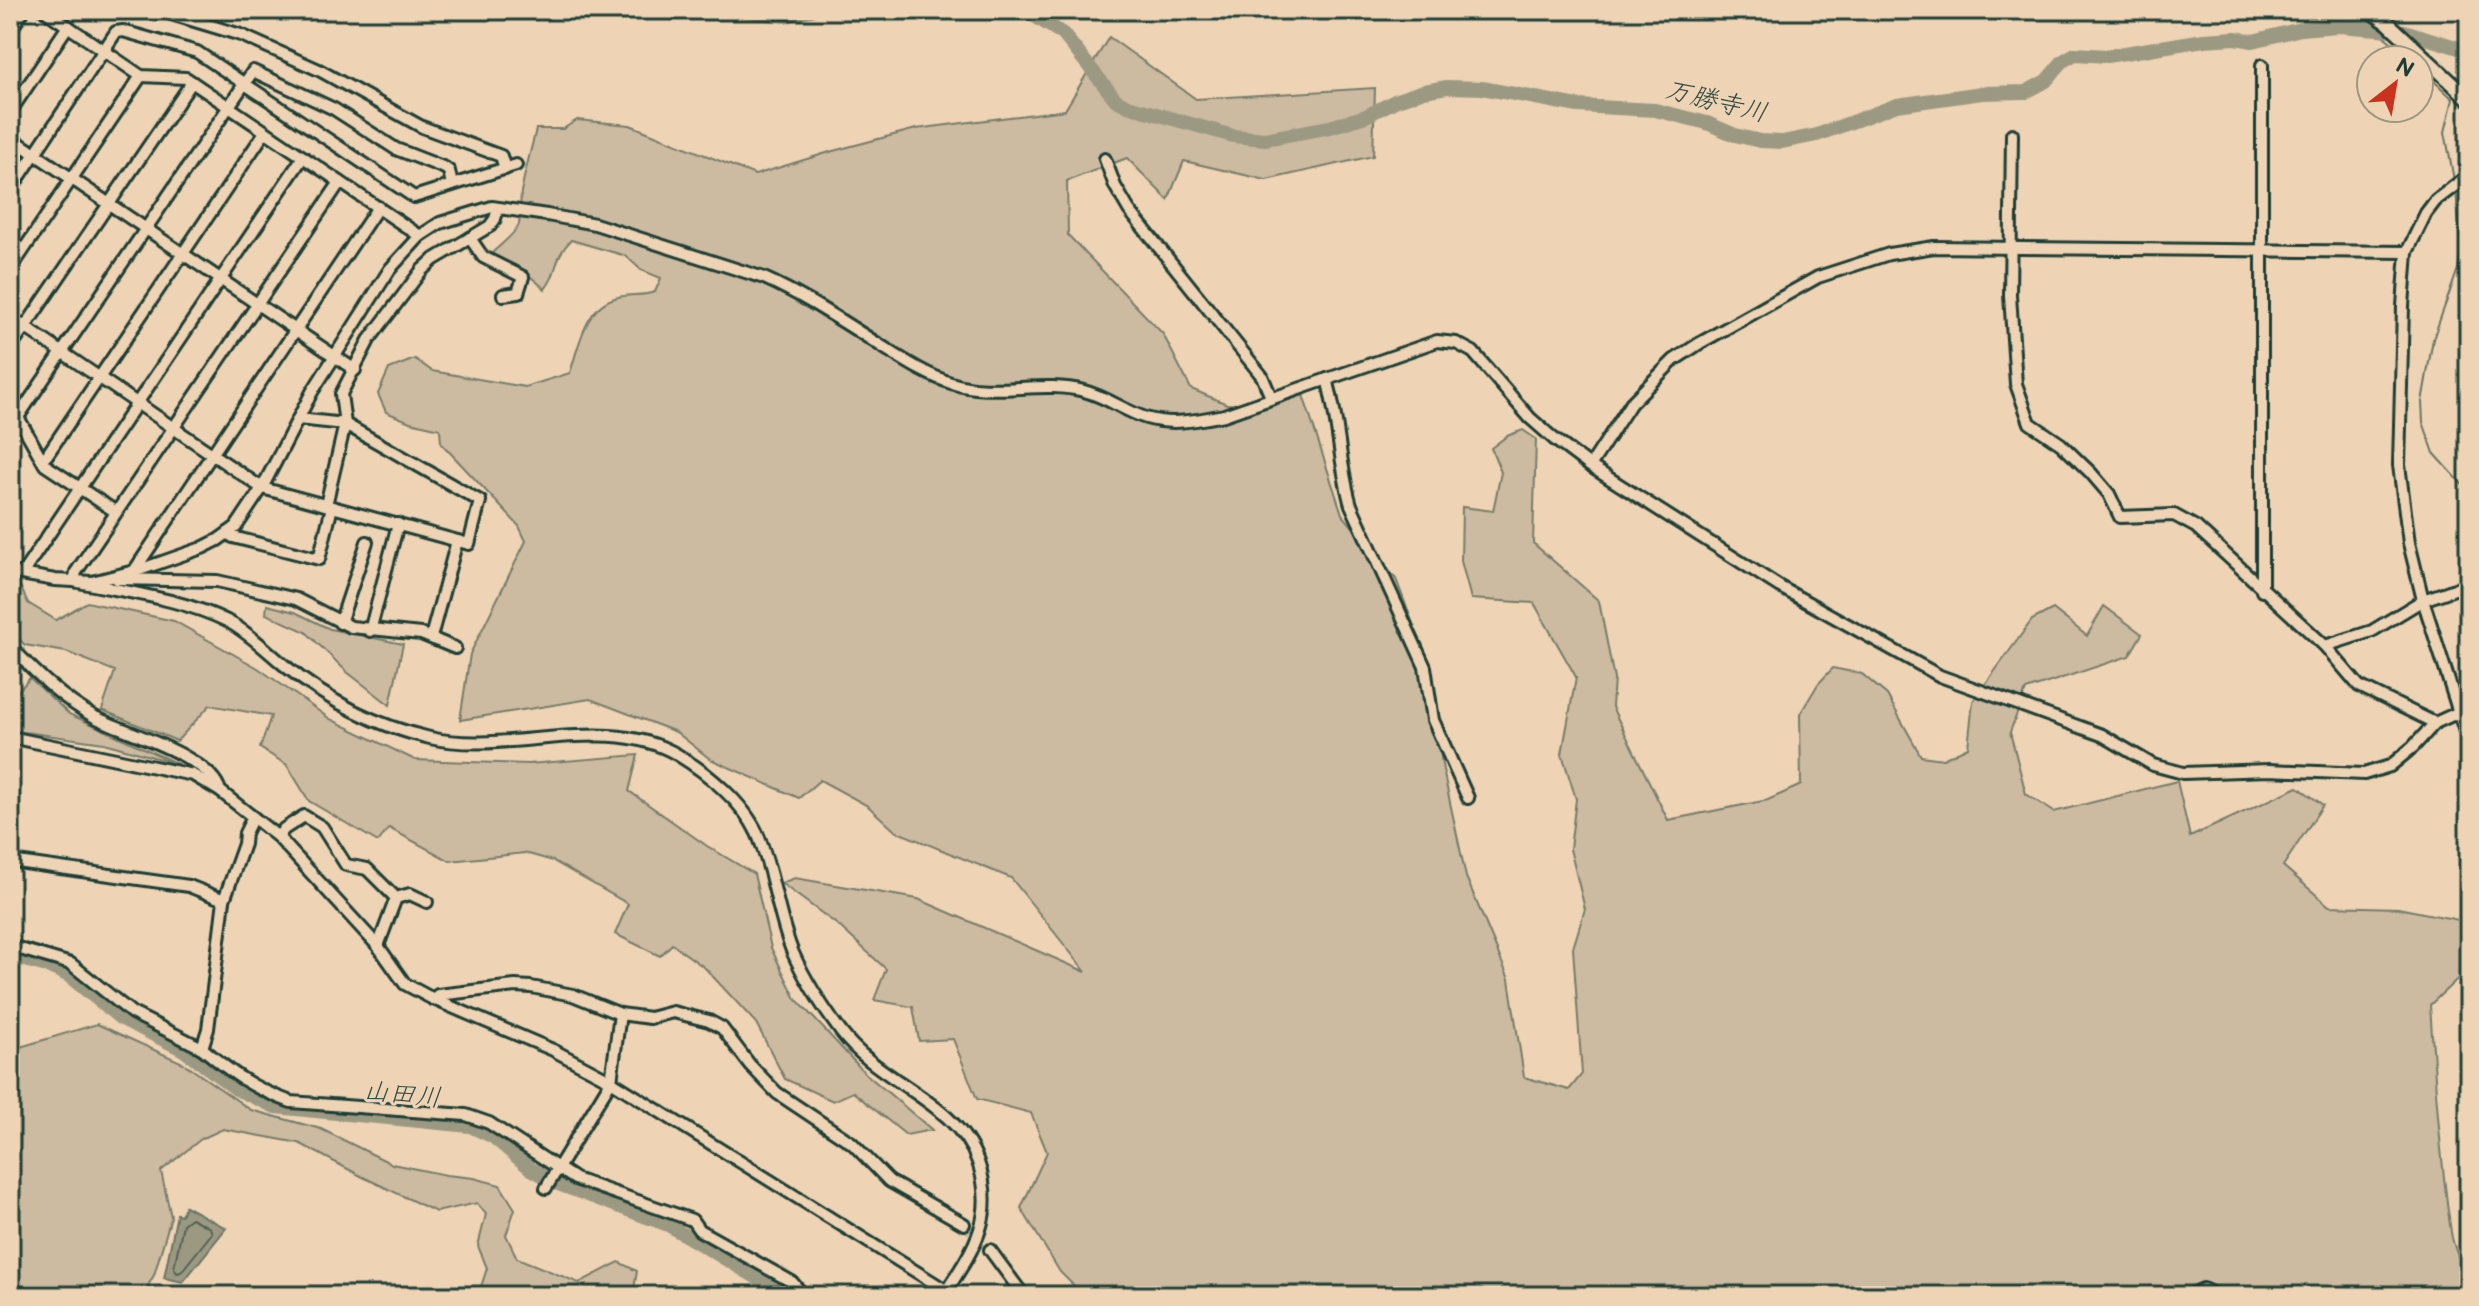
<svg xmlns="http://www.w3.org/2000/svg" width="2479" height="1306" viewBox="0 0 2479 1306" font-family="'Balsamiq Sans','Klee One',sans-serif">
<rect width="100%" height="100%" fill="#eed4b5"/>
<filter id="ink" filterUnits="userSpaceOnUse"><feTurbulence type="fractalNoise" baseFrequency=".0125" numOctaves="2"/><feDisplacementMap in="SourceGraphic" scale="16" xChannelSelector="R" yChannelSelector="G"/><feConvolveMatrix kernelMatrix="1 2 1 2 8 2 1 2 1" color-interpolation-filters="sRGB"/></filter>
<g filter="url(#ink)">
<g fill="#ccbba0" stroke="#767c6a" stroke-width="2">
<path d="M 1109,37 L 1196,99 L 1375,88 L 1373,156 L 1266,180 L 1184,161 L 1168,200 L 1127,158 L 1067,181 L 1068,235 L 1163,334 L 1191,389 L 1227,404 L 1267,408 L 1303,395 L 1342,514 L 1396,579 L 1429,666 L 1442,765 L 1466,877 L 1509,979 L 1524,1077 L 1569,1090 L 1582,1074 L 1573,948 L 1585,909 L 1570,849 L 1576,799 L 1562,754 L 1576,677 L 1534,603 L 1471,599 L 1461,561 L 1462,507 L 1493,511 L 1501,472 L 1491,448 L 1507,436 L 1523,430 L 1536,439 L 1533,543 L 1599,601 L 1614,679 L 1612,707 L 1668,820 L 1768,800 L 1801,785 L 1800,714 L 1818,684 L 1833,668 L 1862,674 L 1887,695 L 1921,756 L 1943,759 L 1968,747 L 1973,701 L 2032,620 L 2053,609 L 2087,636 L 2104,606 L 2142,634 L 2129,656 L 2026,690 L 2010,732 L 2026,794 L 2054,812 L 2177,781 L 2190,837 L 2298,787 L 2323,805 L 2283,866 L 2329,906 L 2398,908 L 2469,922 L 2469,968 L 2430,1005 C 2435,1081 2440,1157 2451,1232 C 2454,1256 2469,1271 2469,1296 L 1084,1296 L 1060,1272 L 1021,1208 L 1047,1152 L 1031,1113 L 977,1099 L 953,1039 L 919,1041 L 913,1007 L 874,1000 L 886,969 L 839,926 L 781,883 L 795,878 L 918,899 L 1086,972 L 1011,878 L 895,831 L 868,806 L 820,780 L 799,798 L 710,759 L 676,732 L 590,699 L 460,720 L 470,654 L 526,541 L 519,526 L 441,443 L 440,429 L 410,422 L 386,412 L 378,394 L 389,369 L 415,359 L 432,371 L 525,387 L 570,373 C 578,348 585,309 612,299 C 625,293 641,297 655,292 L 661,278 L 641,270 L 626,256 L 571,240 C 552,259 559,273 545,289 L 531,277 L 489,256 C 496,248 518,232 519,224 C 521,214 520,202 521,192 C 525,171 531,150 536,129 L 563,129 L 577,120 L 630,125 L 755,175 L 833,151 L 916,129 L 1065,110 Z"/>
<path d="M 10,581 L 18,582 L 28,603 L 56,620 L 87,602 L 174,621 L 258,668 L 330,719 L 415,760 L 528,764 L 638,755 L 629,791 L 707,846 L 754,874 L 771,948 L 796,999 L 865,1073 L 932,1130 L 906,1135 L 853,1092 L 833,1101 L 785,1079 L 756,1023 L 705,968 L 672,944 L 660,956 L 615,934 L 628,904 L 553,861 L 525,853 L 450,861 L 389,828 L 378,842 L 309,801 L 287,765 L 260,748 L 271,716 L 210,705 L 177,741 L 102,710 L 115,671 L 66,652 L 25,645 L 10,630 Z"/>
<path d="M 267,605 L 295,612 L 330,629 L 403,644 L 390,705 L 347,672 L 306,632 L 266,614 Z"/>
<path d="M 30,678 L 69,714 L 178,764 L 104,743 L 10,730 L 10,700 Z"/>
<path d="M 97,1024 L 183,1063 L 251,1110 L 321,1129 L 392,1164 L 446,1175 L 474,1178 L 500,1185 L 515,1209 L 506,1235 L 517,1258 L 579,1283 L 619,1262 L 637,1271 L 634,1289 L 619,1296 L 510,1296 L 479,1293 L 487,1268 L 478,1246 L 486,1214 L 477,1203 L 436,1212 L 361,1176 L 299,1143 L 223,1129 L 201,1139 L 161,1171 L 171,1217 L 154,1275 L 142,1296 L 10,1296 L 10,1050 Z"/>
</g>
<path fill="#9c9982" stroke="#6a7463" stroke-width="2" d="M 185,1206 L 226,1228 L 183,1282 L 164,1278 L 177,1214 L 181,1215 Z"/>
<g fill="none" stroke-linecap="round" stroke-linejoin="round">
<path stroke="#516253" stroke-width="2" d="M 191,1218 L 210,1228 L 212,1233 L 181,1272 L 177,1273 L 174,1268 L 183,1224 Z"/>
<g stroke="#6a7463" stroke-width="2">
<path d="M 2378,31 L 2412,60"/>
<path d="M 2419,67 L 2453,99 L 2445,132 L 2454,180"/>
<path d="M 2456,190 L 2461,251 L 2458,269 L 2433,339 L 2422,402 L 2423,422 L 2434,453 L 2469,492"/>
</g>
<g stroke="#9c9982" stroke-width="14">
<path d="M 731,10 L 786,16 L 811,10"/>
<path d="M 1025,10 L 1063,34 L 1116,100 L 1128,106 L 1233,136 L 1265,139 L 1330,127 L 1366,116 L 1397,100 L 1424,91 L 1447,87 L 1482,88 L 1578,106 L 1655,110 L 1707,123 L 1735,135 L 1760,141 L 1782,142 L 1817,135 L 1897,105 L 1982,93 L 2026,92 L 2046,81 L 2063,61 L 2075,54 L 2107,56 L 2204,40 L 2235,38 L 2253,41 L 2301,29 L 2338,26 L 2404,31 L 2462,49 L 2469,43"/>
<path d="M 10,956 L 47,966 L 69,976 L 120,1018 L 182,1049 L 236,1089 L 275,1107 L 470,1126 L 493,1137 L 531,1169 L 558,1184 L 668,1225 L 788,1296"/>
</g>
<path stroke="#c5b69b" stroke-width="10" stroke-dasharray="10 5" stroke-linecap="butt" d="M 964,1224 L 990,1250"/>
<g stroke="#1f3d34" stroke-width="16">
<g id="minor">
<path d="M 44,10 L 141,76 L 186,78 L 420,236"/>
<path d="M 158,10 L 241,35 L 319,70 L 422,127 L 501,156 L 505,169"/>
<path d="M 56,18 L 61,12 L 69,10"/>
<path d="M 10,31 L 24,10"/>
<path d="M 2262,65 L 2262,591"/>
<path d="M 10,112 L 68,26"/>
<path d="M 2012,134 L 2010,295 L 2016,384 L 2030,423 L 2061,444 L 2091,473 L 2109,494 L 2120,517 L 2174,515 L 2196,527 L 2325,646 L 2359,686 L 2435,723"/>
<path d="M 10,137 L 355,370"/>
<path d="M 1105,159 L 1115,186 L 1129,210 L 1262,376 L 1271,397"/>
<path d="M 2469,175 L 2436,200 L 2426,213 L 2407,252 L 2403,306 L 2399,465 L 2409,543 L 2423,600 L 2469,744"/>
<path d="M 340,182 L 76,572 L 74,581 C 124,592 180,598 227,621 C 248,632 266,650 284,665 C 328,701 376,726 430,738 C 509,756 606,712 678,755 C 706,772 743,802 757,833 C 774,871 777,915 793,953 C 805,980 824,1009 841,1032 C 879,1083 956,1100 978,1162 C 997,1218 973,1250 943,1296"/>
<path d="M 10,191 L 116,32 L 123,31 L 197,52 L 414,197 L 516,165"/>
<path d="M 470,238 L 483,257 L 523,277 L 518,293 L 503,295"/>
<path d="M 10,270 L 141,76"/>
<path d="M 10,317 L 262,488 L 469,544 L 480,501 L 345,424 L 298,419"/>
<path d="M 10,349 L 192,82"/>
<path d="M 1327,379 C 1339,421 1339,464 1351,505 L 1425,667 L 1433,720 L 1468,798"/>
<path d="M 10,403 L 45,465 L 116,512"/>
<path d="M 18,417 L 253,71 L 334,109 L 396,149 L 445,168 L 449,171 L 452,185"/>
<path d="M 42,459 L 47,455 L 265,132"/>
<path d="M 1590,466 L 1631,403 L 1674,360 L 1700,343 L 1818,277 L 1889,254 L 1934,247 L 2407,252"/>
<path d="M 326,505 L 345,424 L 341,394 L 369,340 L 422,270 L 433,260 L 490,226 L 495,219 L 498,208"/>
<path d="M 228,533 L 233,537 L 319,559 L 332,507"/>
<path d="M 134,571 L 378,207"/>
<path d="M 10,572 L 55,580 L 92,582 L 142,569 L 202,548 L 218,540 L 236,527 L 262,488 L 312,392 L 390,269 L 420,236 L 440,223 L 492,207 L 547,215 L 595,224 L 764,278 C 807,297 846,324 886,349 C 907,362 927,375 951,383 C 993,397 1041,380 1084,391 C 1107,397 1124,411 1146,418 C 1172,426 1198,420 1224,415 L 1437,341 L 1456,343 L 1473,352 L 1530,418 L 1554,439 L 1590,466 L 1780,587 L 1940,676 L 2102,735 L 2153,765 L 2183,773 L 2269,770 L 2364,774 L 2390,766 L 2413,747 L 2435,723 L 2459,712 L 2469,713"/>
<path d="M 22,574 L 303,157"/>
<path d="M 117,579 L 217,581 L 296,599 L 351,627 L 421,634 L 455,648"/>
<path d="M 340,623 L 367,542"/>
<path d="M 370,631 L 398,524"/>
<path d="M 431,637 L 457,541"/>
<path d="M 10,646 C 36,673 62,699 95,717 C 126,733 211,756 220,791"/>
<path d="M 2325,646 L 2372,631 L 2423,600 L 2469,584"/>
<path d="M 10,737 L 193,775 L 220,791 L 278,837 L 378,946 L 405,984 L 433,999 L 553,1050 L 606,1078 L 955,1296"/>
<path d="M 278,837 L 284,829 L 304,816 L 322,827 L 346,865 L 367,869 L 396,898 L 410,894 L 427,902"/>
<path d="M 10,861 L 189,886 L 224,900"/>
<path d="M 10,946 L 71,964 L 132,1013 L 202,1048 L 208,1029 L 224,900 L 244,844 L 245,833 L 253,817"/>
<path d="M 378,946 L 396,898"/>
<path d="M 433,999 L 438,995 L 515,986 L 531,987 L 573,995 L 620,1014 L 650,1018 L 673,1012 L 709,1021 L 722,1028 L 750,1065 L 777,1093 L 852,1143 L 889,1181 L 964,1224"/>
<path d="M 202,1048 C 233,1074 252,1088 291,1102 L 466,1115 L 489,1123 L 575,1179 L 692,1220 L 699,1230 L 792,1282 L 804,1296"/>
<path d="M 546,1188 L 611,1081 L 620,1014"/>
<path d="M 990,1250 L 1024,1296"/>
<path d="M 2187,1296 L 2203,1289 L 2217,1296"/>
</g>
</g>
<g stroke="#1f3d34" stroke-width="18">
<path id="major" d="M 2369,10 L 2388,23 L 2469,99"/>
</g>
<use href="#minor" stroke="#eed4b5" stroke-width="10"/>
<use href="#major" stroke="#eed4b5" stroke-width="12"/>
</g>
</g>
<g text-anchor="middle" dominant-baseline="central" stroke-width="6" stroke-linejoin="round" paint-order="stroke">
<g font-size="26" font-style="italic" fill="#324b40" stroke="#eed4b5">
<text transform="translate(1716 102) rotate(14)">万勝寺川</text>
<text transform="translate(402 1095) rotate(6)">山田川</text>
</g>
</g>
<rect width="2479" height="1306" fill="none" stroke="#eed4b5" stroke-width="40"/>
<rect x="20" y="20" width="2439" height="1266" fill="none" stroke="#1f3d34" stroke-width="3" filter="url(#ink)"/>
<g transform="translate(2395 84) rotate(31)"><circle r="38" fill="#eed4b5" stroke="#9b9881" stroke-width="2"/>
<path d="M0-6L14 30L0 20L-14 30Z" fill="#c8321e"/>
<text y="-12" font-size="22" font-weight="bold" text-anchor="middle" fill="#1f3d34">N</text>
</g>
</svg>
